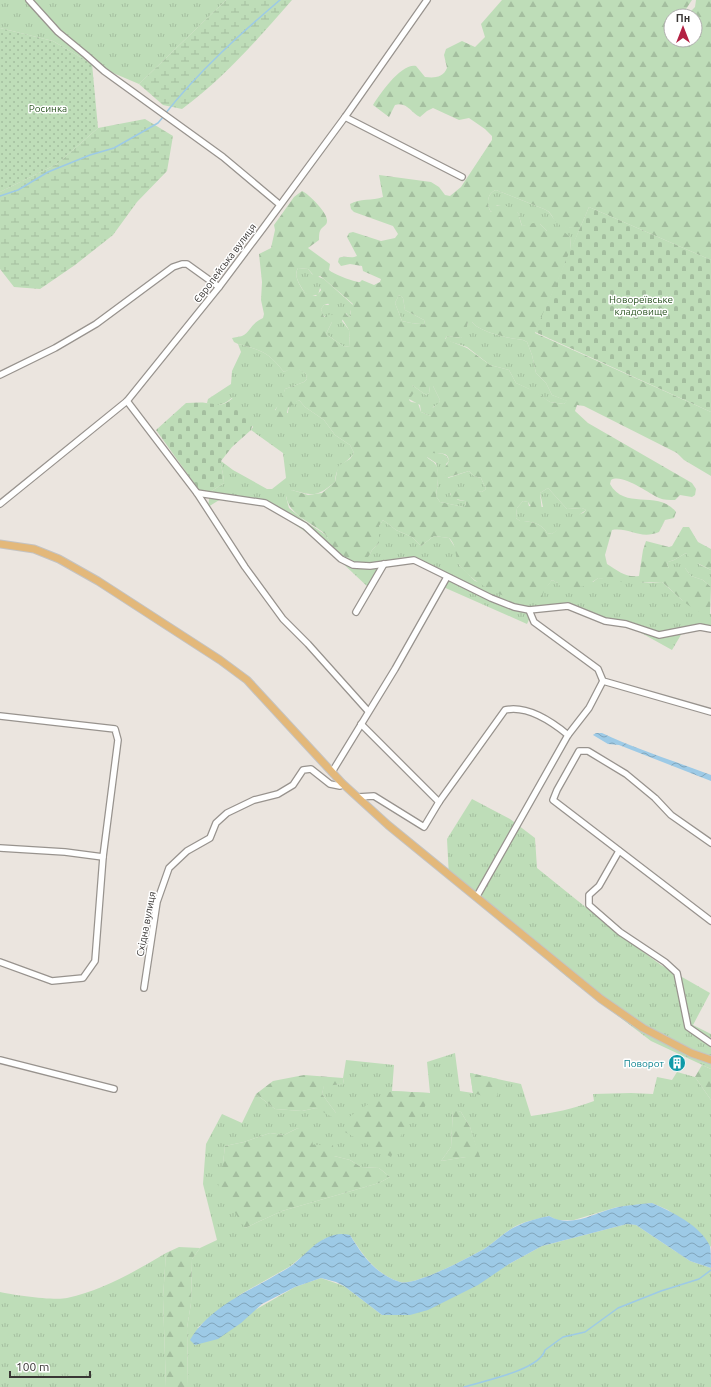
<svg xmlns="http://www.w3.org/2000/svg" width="711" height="1387" viewBox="0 0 711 1387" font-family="Ubuntu,sans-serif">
<defs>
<pattern id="grass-tufts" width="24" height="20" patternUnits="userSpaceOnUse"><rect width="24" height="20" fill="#beddb8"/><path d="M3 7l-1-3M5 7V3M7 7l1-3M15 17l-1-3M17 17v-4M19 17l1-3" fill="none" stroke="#a4be9f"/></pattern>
<pattern id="forest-firs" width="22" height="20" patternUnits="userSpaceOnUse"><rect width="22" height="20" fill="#beddb8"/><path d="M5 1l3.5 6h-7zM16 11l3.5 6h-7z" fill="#a4be9f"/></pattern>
<pattern id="wetland-marsh" width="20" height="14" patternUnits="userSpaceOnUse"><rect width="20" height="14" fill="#beddb8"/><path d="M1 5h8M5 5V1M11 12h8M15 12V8" fill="none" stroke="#a4be9f"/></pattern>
<pattern id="cemetery-stones" width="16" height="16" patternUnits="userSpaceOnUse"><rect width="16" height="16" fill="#beddb8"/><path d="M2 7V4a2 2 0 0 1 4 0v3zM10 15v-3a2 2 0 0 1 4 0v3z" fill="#a4be9f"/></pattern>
<pattern id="park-dots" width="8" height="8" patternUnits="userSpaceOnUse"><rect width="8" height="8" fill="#beddb8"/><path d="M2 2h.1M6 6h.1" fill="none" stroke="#a4be9f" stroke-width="1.8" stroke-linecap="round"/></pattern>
<pattern id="water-waves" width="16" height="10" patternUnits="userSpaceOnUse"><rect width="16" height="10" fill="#9dcae6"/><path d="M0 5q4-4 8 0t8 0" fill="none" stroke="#81a5bb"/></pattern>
</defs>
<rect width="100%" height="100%" fill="#ebe5df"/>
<g fill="url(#grass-tufts)" fill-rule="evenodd">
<path d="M 0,0 L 226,0 L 139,84 L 92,64 L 53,41 L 0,28 Z"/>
<path d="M 496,190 L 544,209 C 551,212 551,216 555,220 C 562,227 571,228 580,228 L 571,250 L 570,237 L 560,231 L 547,231 L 540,224 L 522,226 L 518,213 L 510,208 L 497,205 L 491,212 C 486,205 487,193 496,190 Z"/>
<path d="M 298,268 L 308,269 L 312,274 L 324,279 L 353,305 L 350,311 L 351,316 L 349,317 L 346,313 L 342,321 L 349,330 L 350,347 L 343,346 L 326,334 L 332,322 L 323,315 L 321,309 L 324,305 L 329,305 L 320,288 L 318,295 L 309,295 L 305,293 C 300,285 293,276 298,268 Z"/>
<path d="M 399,295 L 403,298 L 405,310 L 424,320 L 425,324 C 422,325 405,322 402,321 L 395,303 Z"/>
<path d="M 468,322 L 472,322 C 479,332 511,339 523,340 L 527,342 L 532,355 L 536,373 L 546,383 L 552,395 L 568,401 L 564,404 L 550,402 L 529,389 L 516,383 L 509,370 L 490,365 L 467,347 L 445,340 L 447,336 L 461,338 L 467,326 Z"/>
<path d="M 238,344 C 262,350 269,353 284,372 L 295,366 L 306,374 L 307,379 L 304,382 L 285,389 L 283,398 L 275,410 L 288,413 C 288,405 292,404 299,400 L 305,407 L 324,420 L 335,435 L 350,445 L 354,453 C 344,467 337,461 335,482 C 317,497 314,496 292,490 L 286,497 L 289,508 L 306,522 L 326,535 L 332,546 L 344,557 L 369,556 L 372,550 L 379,543 L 379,526 L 383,520 L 396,530 L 412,537 L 421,546 L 434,536 L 449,538 L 456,549 L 459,565 L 475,581 L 541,597 L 543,591 L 552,580 L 558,583 L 593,582 L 598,578 L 649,583 L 662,582 L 682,600 L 711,614 L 711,630 L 685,628 L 672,650 L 636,630 L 605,623 L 568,607 L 534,609 L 527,624 L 441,586 L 444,578 C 434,572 421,561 409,558 C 392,553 378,578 370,589 L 319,541 L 259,500 L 224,497 L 208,507 L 210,492 L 224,483 C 224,475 221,469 221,461 L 233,470 L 267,489 L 272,489 L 286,478 L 283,453 L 251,430 L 253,427 L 232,398 C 223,405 218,407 207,403 L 208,399 L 231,384 L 232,371 L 241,352 Z"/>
<path d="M 412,385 L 426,395 L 429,393 L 430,386 L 433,386 L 440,400 L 439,404 L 433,407 L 431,416 L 421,412 L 420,405 L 409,399 L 413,388 Z"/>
<path d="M 430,453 C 438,453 447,452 449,461 L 446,464 L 448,478 L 469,471 L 474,476 L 481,478 L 486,489 L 482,492 L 460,488 L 450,494 L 458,500 L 465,501 L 466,506 L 464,507 L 440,502 L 436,496 C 438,485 439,474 436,463 L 427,457 Z"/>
<path d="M 548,488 L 567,509 L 582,508 L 586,510 L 552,534 L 547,533 C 542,523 530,521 520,521 L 516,518 L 517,508 L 523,501 L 528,502 L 529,506 L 543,507 L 540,493 Z"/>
<path d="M 686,553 L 700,565 L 711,570 L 711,587 L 703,580 L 691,576 L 685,568 L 669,568 L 667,565 L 668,562 L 674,560 Z"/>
<path d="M 472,799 L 510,819 L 535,838 L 537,868 L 619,934 L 661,965 L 710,993 L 693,1025 L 711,1034 L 711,1069 L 651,1041 L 572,981 L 449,877 L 447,839 Z"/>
<path d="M 455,1053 L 460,1091 L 473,1093 L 470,1073 L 521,1084 L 531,1116 C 553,1113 573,1109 594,1101 L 593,1094 L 631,1093 L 653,1094 L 657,1077 L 672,1080 L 677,1072 L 695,1077 L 711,1100 L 711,1247 L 703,1237 L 668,1210 L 652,1203 L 617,1207 L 574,1220 L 557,1220 L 549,1216 C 538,1219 524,1221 514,1227 C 504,1233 496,1241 487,1247 C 473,1256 413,1287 400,1282 C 375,1274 364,1256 350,1235 L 324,1239 L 289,1267 L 241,1294 L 219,1310 L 197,1328 L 255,1310 L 295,1287 L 321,1278 L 344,1286 L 382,1315 L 509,1264 L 542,1246 L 627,1224 L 636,1225 L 690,1261 L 711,1268 L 711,1387 L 188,1387 L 187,1328 L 191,1303 L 192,1259 L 200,1248 L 217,1240 L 203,1184 L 206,1144 L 222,1114 L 242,1123 L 256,1094 L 275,1109 L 302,1111 L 316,1108 L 336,1113 L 322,1094 L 324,1085 L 344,1084 L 343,1078 L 346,1060 L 394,1065 L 392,1091 L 430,1093 L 427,1062 ZM 453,1110 L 461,1112 L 470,1127 L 479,1157 L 466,1157 L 441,1161 L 451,1147 ZM 298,1128 L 313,1145 L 334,1156 L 350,1160 L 361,1167 L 379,1168 L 390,1177 L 379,1183 L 282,1211 L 245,1228 L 223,1163 L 225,1146 L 244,1142 L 270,1133 L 284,1135 Z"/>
<path d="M 166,1253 L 163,1298 L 166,1387 L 0,1387 L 0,1292 C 13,1295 55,1301 67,1298 C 103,1290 134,1272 166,1253 Z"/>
</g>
<g fill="url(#forest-firs)" fill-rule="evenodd">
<path d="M 502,0 L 692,0 L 686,9 L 689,13 L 695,7 L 696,0 L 711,0 L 711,260 L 589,207 L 580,228 C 572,228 561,228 555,221 C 551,215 551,212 544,209 L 496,190 C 487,193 486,205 491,212 L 494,206 C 501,204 514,206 518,213 C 520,217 520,222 522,226 L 538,222 L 547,231 L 563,231 L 570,237 L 571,250 L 535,333 L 711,412 L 711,476 L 684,460 L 677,453 L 584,406 L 577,405 L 575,411 L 588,423 L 692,483 L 696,489 L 695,495 L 692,497 L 680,495 L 675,500 C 669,500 664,500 659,498 C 648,493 622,473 611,480 L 610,484 C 625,511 658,489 676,512 L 674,518 L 665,520 L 659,532 C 640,540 629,527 612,530 L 605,555 L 607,564 C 618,571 626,578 639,576 L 643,550 L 646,541 L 669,547 L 672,546 L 683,527 L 689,527 L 698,542 L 711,549 L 711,570 L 691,560 L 686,553 L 674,560 L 668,562 L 667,565 L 669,568 L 685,568 L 691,576 L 703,580 L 711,587 L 710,614 C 692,614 676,593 662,582 L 627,583 L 598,578 C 588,586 574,591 561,588 L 558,583 L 552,580 L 544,591 L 542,597 C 517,609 475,585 460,566 C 454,559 458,546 449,538 L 434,536 L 421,546 L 412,537 L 396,530 L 383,520 L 379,526 L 379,543 L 372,550 L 369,556 C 358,567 338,555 331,545 C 329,542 328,537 325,534 C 311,522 286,514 286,493 L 292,490 L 308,495 L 322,493 L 335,482 L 338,466 L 350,459 L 354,453 L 350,445 L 335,435 L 324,420 L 305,407 L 299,400 L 288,408 L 286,417 L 277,418 L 275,415 C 275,406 283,398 285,389 L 304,382 L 307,379 L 306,374 L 295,367 L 284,372 C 269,353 262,350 238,344 L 234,342 L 232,338 C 235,337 240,337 242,336 C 251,332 250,324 263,318 L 264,314 L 261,300 L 262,282 L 259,254 L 271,248 L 275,230 L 274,225 L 294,197 L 302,191 C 309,194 328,213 327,221 C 327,226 322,226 320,231 C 319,233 319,237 319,240 L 308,248 L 330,264 L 329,270 C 333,274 354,282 360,282 L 362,280 L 374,285 L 380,282 L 381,279 L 363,271 L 362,266 L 350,264 L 341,266 L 338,262 L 339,258 C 345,255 351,259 357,256 L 347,237 L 349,233 L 353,232 L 381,241 L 395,238 L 398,234 L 393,226 L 354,212 L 351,209 L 350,204 C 360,198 372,201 383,197 L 379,175 L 431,182 L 439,187 L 445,195 L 450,196 L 461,187 L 492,140 L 492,136 L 485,129 L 469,118 L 459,120 L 433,108 L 427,111 L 420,117 C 411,113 407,101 395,105 L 389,117 L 373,105 C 380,94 401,63 416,66 L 425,77 C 434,78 443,78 447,68 L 444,55 L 446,49 L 462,41 L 475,47 L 485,37 L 481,24 ZM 671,16 L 695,16 L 695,40 L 671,40 ZM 298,268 L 308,269 L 316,278 L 320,276 L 324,279 L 353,304 L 350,309 L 351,316 L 349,317 L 341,309 L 338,312 L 349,330 L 350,347 L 343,346 L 326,334 L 334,318 L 331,314 L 324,317 L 321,309 L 324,305 L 333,302 L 334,295 L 323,288 L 316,296 L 305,293 C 300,286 293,276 298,268 ZM 399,295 L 403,298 L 405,310 L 424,320 L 425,324 C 422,325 405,322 402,321 L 395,303 ZM 468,322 L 472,322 C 479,332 511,339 523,340 L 527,342 L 532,355 L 536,373 L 546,383 L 552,395 L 567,401 L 564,404 L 550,402 L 534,391 L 516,383 L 509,370 L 490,365 L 467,348 L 445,339 L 447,336 L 461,338 L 465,335 ZM 412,385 L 426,395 L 429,393 L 430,386 L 433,386 L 440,400 L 439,403 L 431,409 L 431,416 L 421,412 L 418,403 L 411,402 L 409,400 L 415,391 ZM 432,453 C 440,454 448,451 449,461 L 444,469 L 446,478 L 469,471 L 474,476 L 481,478 L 486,489 L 482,492 L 462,487 L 451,492 L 451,498 L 465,501 L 466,505 L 464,507 L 440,502 L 436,496 C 437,490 440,470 436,465 C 434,461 429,460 427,457 ZM 548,488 L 567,509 L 582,508 L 586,510 L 583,513 L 574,516 L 552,534 L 547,533 C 542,523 530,521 520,521 L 516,518 L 517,508 L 523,501 L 528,502 L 533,510 L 542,512 L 540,493 Z"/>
<path d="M 702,1065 L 711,1069 L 711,1100 L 695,1077 Z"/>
<path d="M 470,1073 L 498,1079 L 497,1100 L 473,1093 Z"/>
<path d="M 304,1075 L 343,1078 L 344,1084 L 324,1086 L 322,1094 L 336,1113 L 332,1117 L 316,1108 L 302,1111 L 275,1109 L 256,1094 L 273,1081 Z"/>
<path d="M 392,1091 L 430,1093 L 422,1114 L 405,1127 L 391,1157 L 343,1131 L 349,1117 L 382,1095 Z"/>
<path d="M 453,1109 L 461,1112 L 470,1127 L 480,1157 L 466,1157 L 441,1161 L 451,1147 Z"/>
<path d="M 298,1128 L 311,1134 L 313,1145 L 333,1145 L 334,1156 L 350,1160 L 361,1167 L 379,1168 L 390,1177 L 379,1183 L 282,1211 L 245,1228 L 218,1187 L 223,1163 L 225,1146 L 244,1142 L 270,1133 L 284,1135 Z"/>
<path d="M 179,1247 L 200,1248 L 192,1259 L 191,1303 L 187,1328 L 188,1387 L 166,1387 L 163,1298 L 166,1253 Z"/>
</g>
<g fill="url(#wetland-marsh)">
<path d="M 226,0 L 292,0 C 258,39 224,78 182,109 L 163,105 L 139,84 Z"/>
<path d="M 145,119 L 173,136 L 167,171 L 137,202 L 113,235 L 75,265 L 40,289 L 14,287 L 0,269 L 0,192 L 57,164 L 98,128 Z"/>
</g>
<g fill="url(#cemetery-stones)">
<path d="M 589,207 L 711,260 L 711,412 L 535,332 Z"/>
<path d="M 233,398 L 254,419 L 251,430 L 232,447 L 221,461 C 221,469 224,475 224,483 L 210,492 L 199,490 L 156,430 L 186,403 C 193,403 200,402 206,403 C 220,404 220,408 233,398 Z"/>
</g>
<path fill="url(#park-dots)" d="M 0,28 L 53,41 L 92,64 L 98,128 L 57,164 L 0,192 Z"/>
<g fill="url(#water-waves)">
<path d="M 596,733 L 602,733 C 638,750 675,761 711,775 L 711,781 L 619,745 L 608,744 L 593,735 Z"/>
<path d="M 652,1203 C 672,1212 700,1225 710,1246 C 711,1251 711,1262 711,1268 L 690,1261 L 636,1225 L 627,1224 L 542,1246 L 509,1264 L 478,1285 L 428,1310 L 410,1315 L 382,1315 L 344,1286 L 336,1282 L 321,1278 L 295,1287 L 262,1304 L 241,1323 L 218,1339 L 195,1345 L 190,1340 C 211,1305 254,1289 288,1268 C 301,1260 312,1244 326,1238 C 335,1234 341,1233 350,1235 C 363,1256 375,1274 400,1282 C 413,1287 473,1256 487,1247 C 497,1240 506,1231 517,1226 C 527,1221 538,1218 549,1216 C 572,1229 595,1212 618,1207 C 629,1205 641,1204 652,1203 Z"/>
</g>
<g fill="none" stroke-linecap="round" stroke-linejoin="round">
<g stroke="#9dcae6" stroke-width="1.5">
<path d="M 165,114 C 199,71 239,35 280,0"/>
<path d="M 0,196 L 18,190 L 48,172 L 90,155 L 114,148 L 158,123 L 163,117"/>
<path d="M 464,1387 C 483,1381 540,1370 545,1350 L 563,1337 L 585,1332 L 618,1308 L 661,1291 L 699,1279 L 711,1270"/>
</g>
<g stroke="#98938e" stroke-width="8">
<g id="minor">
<path d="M 29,0 L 58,32 L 86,55 L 104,71 L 223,157 L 279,204"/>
<path d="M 345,117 L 462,177"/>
<path d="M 0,375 L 55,348 L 96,324 L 173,267 L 182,264 L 187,264 L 219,287"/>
<path d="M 127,401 L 197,493 L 265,503 L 305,526 L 341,559 L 353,565 L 370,566 L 414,560 L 491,598 L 514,607 L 529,610 L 568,606 L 605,621 L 626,624 L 659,635 L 700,627 L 711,629"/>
<path d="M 197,493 L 245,567 L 283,619 L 308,644 L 368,711"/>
<path d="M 0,504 L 127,401 L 219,287 L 264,227 L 345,117 L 427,0"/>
<path d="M 529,610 L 534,622 L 598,669 L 603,681 L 711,712"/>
<path d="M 356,612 L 384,564"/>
<path d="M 0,716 L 115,729 L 118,740 L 103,857 L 65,852 L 0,848"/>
<path d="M 361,724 L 439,802"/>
<path d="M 332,772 L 395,669 L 447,577"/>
<path d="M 358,797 L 374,796 L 424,827 L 439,802 L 505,710 C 527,705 551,721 568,735"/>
<path d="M 711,843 L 671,815 L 655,798 L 626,774 L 588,751 L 579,751 L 557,790 L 553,800 L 711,921"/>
<path d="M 619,851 L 599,886 L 589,895 L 589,905 L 620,932 L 665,962 L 677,973 L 688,1027 L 711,1043"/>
<path d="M 477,896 L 568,735 L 589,708 L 603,681"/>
<path d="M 0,962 L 52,981 L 83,978 L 95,961 L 103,857"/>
<path d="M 144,988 L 157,902 L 169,868 L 187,851 L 210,838 L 216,823 L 227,813 L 254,800 L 278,794 L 293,785 L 303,770 L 311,769 L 330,784 L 340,786 L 342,783"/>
<path d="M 0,1060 L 114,1089"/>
</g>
</g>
<g stroke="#c4c3c2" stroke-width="9">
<path id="major" d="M 0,544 L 34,549 L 59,559 L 98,581 L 220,660 L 247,680 L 342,783 L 388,825 L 601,999 L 643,1028 L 691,1053 L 711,1060"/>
</g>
<use href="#minor" stroke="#fff" stroke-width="5.5"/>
<use href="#major" stroke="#e3b87a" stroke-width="7"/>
</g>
<defs>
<g id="building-disc" transform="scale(0.9)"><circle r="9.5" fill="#0f9aa8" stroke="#fff"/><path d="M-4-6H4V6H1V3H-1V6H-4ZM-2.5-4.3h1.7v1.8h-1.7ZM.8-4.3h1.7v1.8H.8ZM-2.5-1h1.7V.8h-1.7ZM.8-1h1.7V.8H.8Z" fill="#fff"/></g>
</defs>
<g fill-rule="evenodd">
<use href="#building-disc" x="677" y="1063"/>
</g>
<g text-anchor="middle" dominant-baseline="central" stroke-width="3" stroke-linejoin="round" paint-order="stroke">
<g font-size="10" fill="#2a5421" stroke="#fff">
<text x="48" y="108">Росинка</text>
<text x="641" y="299">Новореївське<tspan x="641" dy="12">кладовище</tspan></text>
</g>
<g font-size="10" fill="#3a3735" stroke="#fff">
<text transform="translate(225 263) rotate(-53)">Європейська вулиця</text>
<text transform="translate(146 924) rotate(-79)">Східна вулиця</text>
</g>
<g font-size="10" fill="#0d838f" stroke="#fff" text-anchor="end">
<text x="664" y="1063">Поворот</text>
</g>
</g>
<g transform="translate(683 28)"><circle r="19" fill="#ffffff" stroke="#b0afae"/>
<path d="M0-3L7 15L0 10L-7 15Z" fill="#b32143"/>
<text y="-6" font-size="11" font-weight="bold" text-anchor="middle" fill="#3a3735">Пн</text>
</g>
<path d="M10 1371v6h80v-6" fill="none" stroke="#3a3735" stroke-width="2"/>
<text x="16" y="1371" font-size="12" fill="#3a3735" stroke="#ffffff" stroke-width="3" paint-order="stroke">100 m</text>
</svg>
